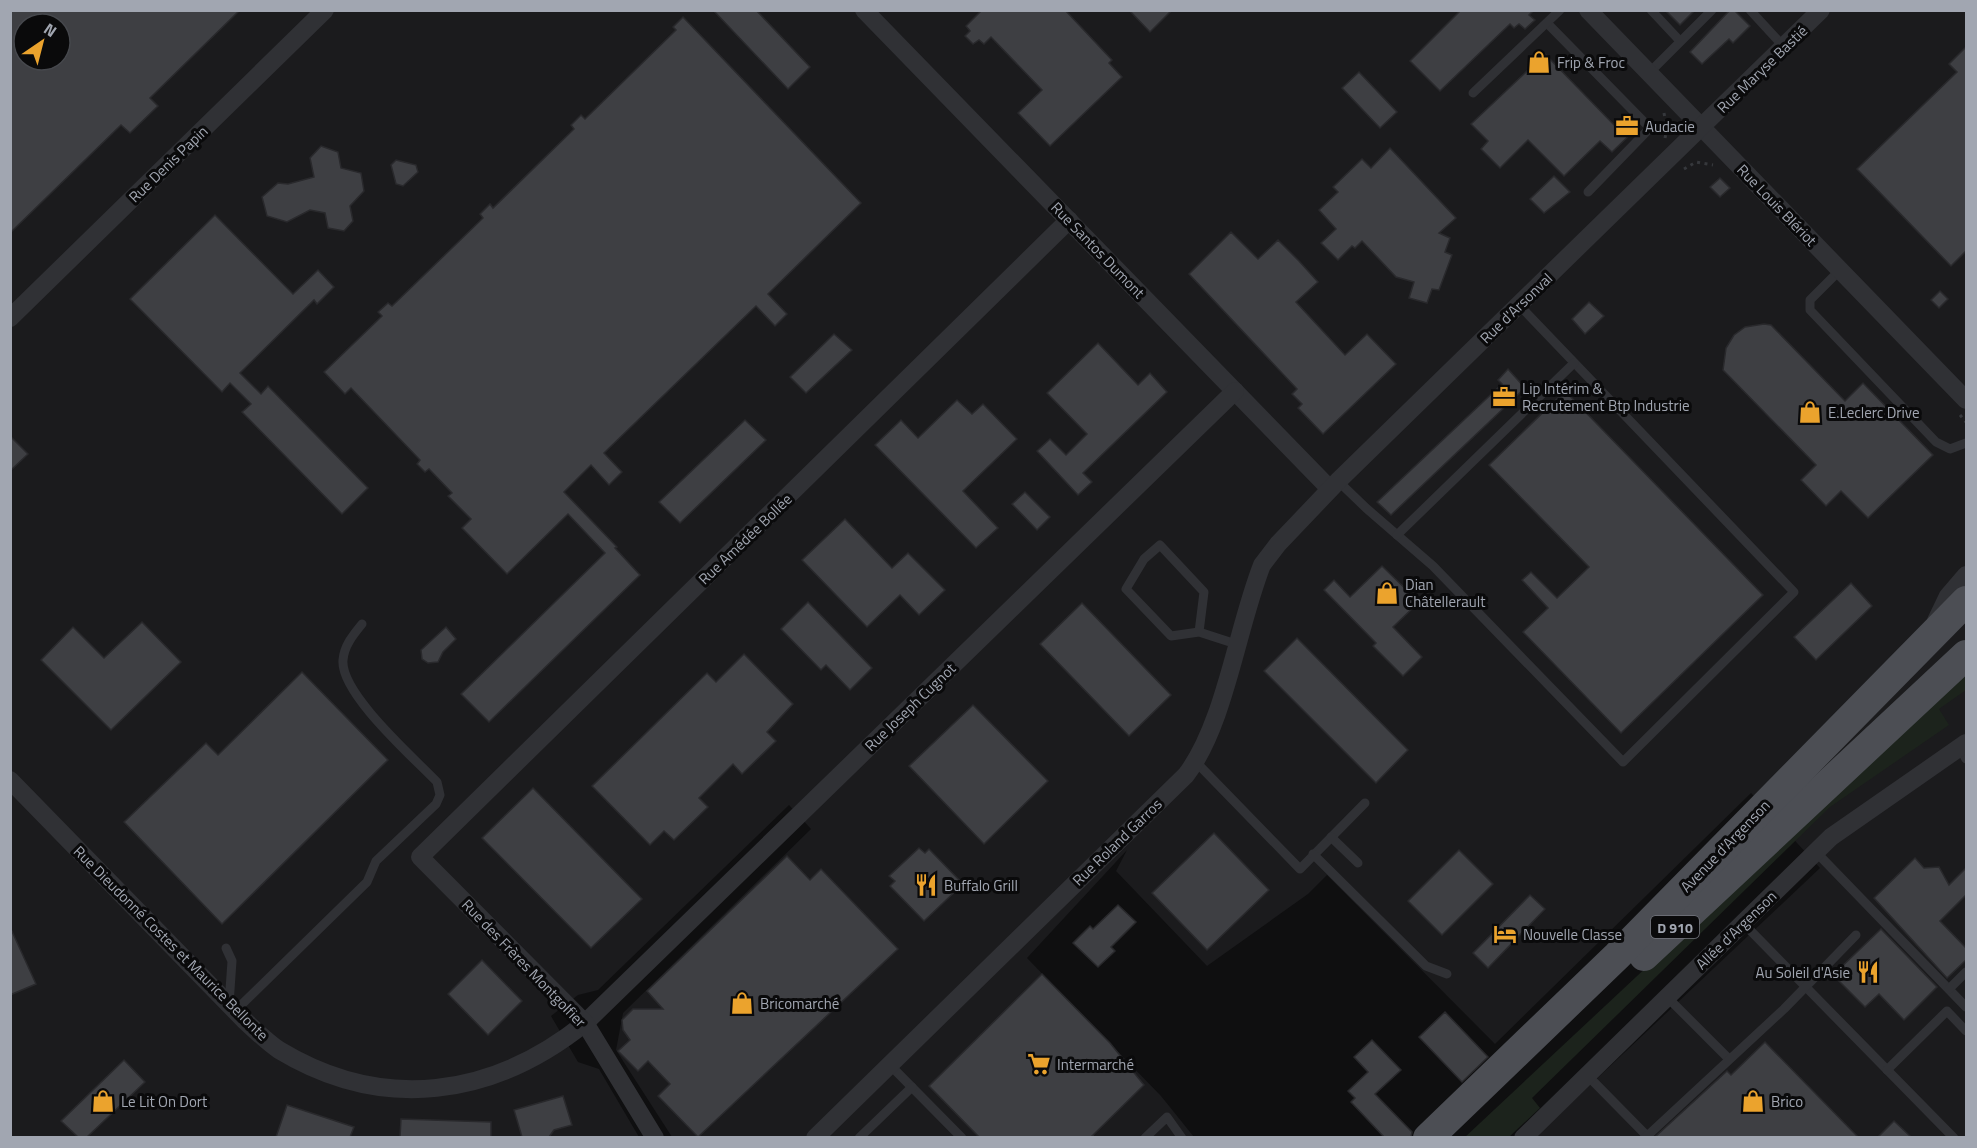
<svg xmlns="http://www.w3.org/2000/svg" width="1977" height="1148" viewBox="0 0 1977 1148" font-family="'Titillium Web',sans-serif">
<rect width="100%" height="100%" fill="#0f0f10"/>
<path fill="#1b1b1d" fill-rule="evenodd" d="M 10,11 L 1966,11 L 1966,1137 L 1535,1137 L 1820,868 L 1751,793 L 1495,1044 L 1327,875 L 1308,894 L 1207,966 L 1116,871 L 1127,850 L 1027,958 L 1161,1096 L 1194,1137 L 672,1137 L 616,1050 L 623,1013 L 811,829 L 789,805 L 598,990 L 578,995 L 551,1016 L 578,1062 L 599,1069 L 639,1137 L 11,1137 ZM 24,24 L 60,24 L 60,60 L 24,60 Z"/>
<path fill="#1c231c" d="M 1966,668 L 1966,690 L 1939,709 L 1949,725 L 1830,807 L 1532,1098 L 1540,1108 L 1509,1137 L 1464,1138 Z"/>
<g fill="#3e3f43" stroke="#29292c" stroke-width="1.5" fill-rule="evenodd">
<path d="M 10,10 L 240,10 L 150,98 L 158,106 L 130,133 L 121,125 L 10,233 ZM 24,24 L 60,24 L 60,60 L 24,60 Z"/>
<path d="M 713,10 L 756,10 L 810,67 L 788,89 Z"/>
<path d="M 982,10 L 1065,10 L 1112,60 L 1109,63 L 1122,77 L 1050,146 L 1018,113 L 1042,90 L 991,37 L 984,44 L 979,40 L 973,44 L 965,36 L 970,31 L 966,26 Z"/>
<path d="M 1129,10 L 1172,10 L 1150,32 Z"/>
<path d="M 1461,10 L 1534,10 L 1529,15 L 1535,20 L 1525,29 L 1519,24 L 1514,28 L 1510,24 L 1440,91 L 1410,61 Z"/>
<path d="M 1665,10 L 1695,10 L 1680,25 Z"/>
<path d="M 1730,10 L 1734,10 L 1750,26 L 1733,43 L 1729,39 L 1702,64 L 1690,52 Z"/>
<path d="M 683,17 L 861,203 L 768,294 L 787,314 L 775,326 L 756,306 L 604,453 L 622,472 L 609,485 L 591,465 L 564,492 L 617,547 L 615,548 L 640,575 L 489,722 L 461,694 L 605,553 L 568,514 L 507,574 L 462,528 L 471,519 L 448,496 L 452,493 L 429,469 L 425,472 L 417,464 L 420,460 L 351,388 L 345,394 L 324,372 L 382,316 L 378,312 L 388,303 L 392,306 L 483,218 L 480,214 L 490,204 L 493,208 L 574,129 L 571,125 L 581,115 L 585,119 L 676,30 L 673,27 Z"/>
<path d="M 1966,47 L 1966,251 L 1951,266 L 1857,169 L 1957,72 L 1949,64 Z"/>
<path d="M 1545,54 L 1616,127 L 1626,116 L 1638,127 L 1612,152 L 1600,141 L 1564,176 L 1528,140 L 1500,168 L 1481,149 L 1488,141 L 1471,124 Z"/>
<path d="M 1359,72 L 1397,112 L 1380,128 L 1342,88 Z"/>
<path d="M 321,146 L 338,152 L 341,168 L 361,173 L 364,191 L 350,206 L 353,221 L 344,231 L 328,228 L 325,213 L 310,210 L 287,222 L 267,216 L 262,197 L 278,183 L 288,184 L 314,177 L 310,158 Z"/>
<path d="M 1390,148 L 1456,218 L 1439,233 L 1450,238 L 1445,252 L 1452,255 L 1439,290 L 1432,289 L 1427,303 L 1409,298 L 1414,282 L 1396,277 L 1362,241 L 1355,248 L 1352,246 L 1338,260 L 1321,243 L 1336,229 L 1319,210 L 1338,192 L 1333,187 L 1362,159 L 1371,168 Z"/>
<path d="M 396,160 L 416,165 L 418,172 L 403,186 L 396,184 L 391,165 Z"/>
<path d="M 1554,176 L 1570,192 L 1544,213 L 1530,199 Z"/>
<path d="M 1720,178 L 1730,188 L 1720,197 L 1710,187 Z"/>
<path d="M 215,215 L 293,294 L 318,270 L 334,287 L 317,304 L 314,300 L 240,373 L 261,394 L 268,386 L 368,488 L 342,514 L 242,412 L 251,404 L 230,383 L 222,392 L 130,299 Z"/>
<path d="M 1231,232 L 1258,259 L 1278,240 L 1299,261 L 1318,282 L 1296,302 L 1345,355 L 1367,334 L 1396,364 L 1323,434 L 1298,408 L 1302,404 L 1292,394 L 1297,389 L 1189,274 Z"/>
<path d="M 1940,291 L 1948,299 L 1939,308 L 1931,300 Z"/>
<path d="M 1589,302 L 1604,316 L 1585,334 L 1572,319 Z"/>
<path d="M 1764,324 L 1771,325 L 1845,401 L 1863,383 L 1933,455 L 1868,518 L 1841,491 L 1826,506 L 1801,480 L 1816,465 L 1723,370 L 1726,348 L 1734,335 L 1745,327 Z"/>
<path d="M 834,334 L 852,350 L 806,393 L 790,377 Z"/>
<path d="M 1098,343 L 1138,385 L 1150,373 L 1167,392 L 1083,473 L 1092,482 L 1078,495 L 1037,451 L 1050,439 L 1066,455 L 1087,434 L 1047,393 Z"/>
<path d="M 1508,369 L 1525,388 L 1391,515 L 1377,502 L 1502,384 L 1498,380 Z"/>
<path d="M 1565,391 L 1763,595 L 1621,733 L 1523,632 L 1548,608 L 1522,580 L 1531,572 L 1557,598 L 1589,567 L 1489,465 Z"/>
<path d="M 957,400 L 972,414 L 983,404 L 1017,439 L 963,491 L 998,528 L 976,548 L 875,445 L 901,420 L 918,438 Z"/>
<path d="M 745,420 L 766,440 L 680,523 L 659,502 Z"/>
<path d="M 10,436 L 28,454 L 10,471 Z"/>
<path d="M 1025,492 L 1050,517 L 1037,530 L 1012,504 Z"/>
<path d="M 845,519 L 892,568 L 908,553 L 945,590 L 919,615 L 900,595 L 867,627 L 802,560 Z"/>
<path d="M 1382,566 L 1419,602 L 1393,627 L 1422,657 L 1403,676 L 1373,646 L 1376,643 L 1324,590 L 1334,580 L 1350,597 Z"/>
<path d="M 1851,583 L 1872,606 L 1816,660 L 1794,637 Z"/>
<path d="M 808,602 L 872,668 L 850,690 L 826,665 L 821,670 L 781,629 Z"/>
<path d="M 1082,603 L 1171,695 L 1129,736 L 1040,644 Z"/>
<path d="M 142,622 L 181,662 L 111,730 L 41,660 L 73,627 L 104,658 Z"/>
<path d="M 446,627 L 456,639 L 443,652 L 438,662 L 428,663 L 422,659 L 421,650 Z"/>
<path d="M 1297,638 L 1408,750 L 1376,783 L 1264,671 Z"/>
<path d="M 744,654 L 793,704 L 767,732 L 776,741 L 742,774 L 733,764 L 699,798 L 708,807 L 674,840 L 664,831 L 650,845 L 592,786 L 707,673 L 716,682 Z"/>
<path d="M 302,672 L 388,760 L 222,924 L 124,822 L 206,743 L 218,755 Z"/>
<path d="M 973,705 L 1048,781 L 984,844 L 909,766 Z"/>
<path d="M 533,788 L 642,899 L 591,948 L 482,838 Z"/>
<path d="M 1214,833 L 1269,890 L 1207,950 L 1152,893 Z"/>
<path d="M 919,848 L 925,853 L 929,849 L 963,884 L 924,921 L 890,886 L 895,881 L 889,876 Z"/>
<path d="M 1459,850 L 1493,884 L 1442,935 L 1408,901 Z"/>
<path d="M 787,856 L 810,880 L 821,869 L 898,949 L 698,1137 L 658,1096 L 670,1084 L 648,1061 L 638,1071 L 618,1051 L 630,1040 L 623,1030 L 622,1020 L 633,1009 L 663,1009 L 647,991 Z"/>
<path d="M 1915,858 L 1924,868 L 1939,867 L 1949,885 L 1966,868 L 1966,895 L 1940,921 L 1966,948 L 1966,960 L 1947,978 L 1874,898 Z"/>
<path d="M 1530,895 L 1545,909 L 1488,968 L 1473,953 Z"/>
<path d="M 1118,905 L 1136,922 L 1111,947 L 1115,951 L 1098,967 L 1073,943 L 1090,926 L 1093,929 Z"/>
<path d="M 10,927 L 36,984 L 10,995 Z"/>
<path d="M 1881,929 L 1937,987 L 1904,1020 L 1879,994 L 1865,1007 L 1833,975 Z"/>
<path d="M 482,960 L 522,1001 L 488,1035 L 448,994 Z"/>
<path d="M 1042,974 L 1110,1043 L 1144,1085 L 1091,1137 L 979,1137 L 929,1086 Z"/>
<path d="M 1445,1012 L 1488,1057 L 1462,1082 L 1419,1037 Z"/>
<path d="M 1372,1040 L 1401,1070 L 1375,1094 L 1412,1132 L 1411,1137 L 1384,1137 L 1351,1102 L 1355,1098 L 1348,1091 L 1368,1072 L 1354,1057 Z"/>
<path d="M 1765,1042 L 1858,1137 L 1655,1137 L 1727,1071 L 1731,1075 Z"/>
<path d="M 124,1060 L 145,1082 L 87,1137 L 78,1137 L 61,1121 Z"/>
<path d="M 563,1096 L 572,1125 L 554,1130 L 549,1137 L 522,1137 L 514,1110 Z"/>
<path d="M 287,1105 L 354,1127 L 350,1137 L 276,1137 Z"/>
<path d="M 401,1119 L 491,1122 L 491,1137 L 400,1137 Z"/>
<path d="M 1894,1121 L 1911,1137 L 1878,1137 Z"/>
</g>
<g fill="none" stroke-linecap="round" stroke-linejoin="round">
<g stroke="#36383c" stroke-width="3" stroke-dasharray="3 4.5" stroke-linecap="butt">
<path d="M 1664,113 L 1667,129 L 1665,138"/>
<path d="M 1684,169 L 1696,162 L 1713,165"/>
<path d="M 1960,415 L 1966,422"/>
<path d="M 1092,1136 L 1093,1138"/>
</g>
<g stroke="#303135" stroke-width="9">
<path d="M 1651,10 L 1680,41"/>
<path d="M 1750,10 L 1784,47"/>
<path d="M 1547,23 L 1650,128 L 1588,192"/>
<path d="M 1649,73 L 1712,10"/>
<path d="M 1473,93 L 1560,10"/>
<path d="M 1840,270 L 1810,300 L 1810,310 L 1936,442 L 1950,449 L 1966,443"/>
<path d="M 1338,481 L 1366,508 L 1433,566 L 1623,762 L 1794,592 L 1519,305"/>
<path d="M 1397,535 L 1574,363"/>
<path d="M 1199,632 L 1204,592 L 1160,545 L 1144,559 L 1126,589 L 1171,636 L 1199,632 L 1236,644"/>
<path d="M 1960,748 L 1966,759"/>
<path d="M 1196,762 L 1300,869 L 1365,803"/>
<path d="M 1331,837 L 1358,863"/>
<path d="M 1816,852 L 1966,1007"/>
<path d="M 1313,854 L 1426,966 L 1447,974"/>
<path d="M 1743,923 L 1954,1138"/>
<path d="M 226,948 L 232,961 L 229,1004"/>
<path d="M 1949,989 L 1966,972"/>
<path d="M 1667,997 L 1728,1058"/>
<path d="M 235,1011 L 367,882 L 376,861 L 436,804 L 440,795 L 437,782 C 413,757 340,693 343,660 C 344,646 353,635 362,624"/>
<path d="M 889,1064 L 962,1138"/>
<path d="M 1887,1070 L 1947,1011 L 1966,1031"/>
<path d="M 1587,1075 L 1647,1136"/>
<path d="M 859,1138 L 912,1087"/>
<path d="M 1145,1138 L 1167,1117 L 1182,1138"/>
<path d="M 1645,1138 L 1784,1009 L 1856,935"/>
</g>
<g stroke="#303135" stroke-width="18">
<path d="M 864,10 L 1330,489"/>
<path d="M 1588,10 L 1966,400"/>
<path d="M 10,318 L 325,10"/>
<path d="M 1936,621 L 1948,596 L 1966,575"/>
<path d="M 10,780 L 244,1020 C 255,1030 267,1042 279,1050 C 383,1113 493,1097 585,1023 L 1235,391"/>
<path d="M 655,1138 L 585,1023 L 420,857 L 1069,220"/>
<path d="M 815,1138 L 1186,775 C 1225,724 1237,628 1262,565 L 1278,544 L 1338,481 L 1821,10"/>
<path d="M 1523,1138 L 1831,837 L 1966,743"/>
</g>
<g stroke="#4c4e54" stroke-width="30">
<path d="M 1644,956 L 1966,655"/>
<path d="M 1428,1138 L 1617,956 L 1966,601"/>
</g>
</g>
<defs>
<g id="shop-bare" transform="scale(1.8)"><path d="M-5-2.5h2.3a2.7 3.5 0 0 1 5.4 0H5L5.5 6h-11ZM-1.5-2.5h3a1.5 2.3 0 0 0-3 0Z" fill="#eba32d" stroke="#0a0a0b" stroke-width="2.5" paint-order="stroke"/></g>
<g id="office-bare" transform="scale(1.8)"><path d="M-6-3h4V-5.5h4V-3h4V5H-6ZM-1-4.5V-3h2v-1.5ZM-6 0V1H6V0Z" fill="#eba32d" stroke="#0a0a0b" stroke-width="2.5" paint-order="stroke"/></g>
<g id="restaurant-bare" transform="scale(1.8)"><path d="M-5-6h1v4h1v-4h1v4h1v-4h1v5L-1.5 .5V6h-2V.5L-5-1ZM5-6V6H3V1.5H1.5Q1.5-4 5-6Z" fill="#eba32d" stroke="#0a0a0b" stroke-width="2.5" paint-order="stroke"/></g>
<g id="hotel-bare" transform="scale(1.8)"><path d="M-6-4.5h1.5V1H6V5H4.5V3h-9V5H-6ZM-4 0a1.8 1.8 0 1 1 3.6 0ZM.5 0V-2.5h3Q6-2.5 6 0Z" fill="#eba32d" stroke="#0a0a0b" stroke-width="2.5" paint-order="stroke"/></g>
<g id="supermarket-bare" transform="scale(1.8)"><path d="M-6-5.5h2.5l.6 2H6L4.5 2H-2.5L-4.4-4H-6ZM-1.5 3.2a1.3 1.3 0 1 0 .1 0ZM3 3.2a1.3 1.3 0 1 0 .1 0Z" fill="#eba32d" stroke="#0a0a0b" stroke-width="2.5" paint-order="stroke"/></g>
</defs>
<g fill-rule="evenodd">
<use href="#shop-bare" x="1539" y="62"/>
<use href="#office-bare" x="1627" y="126"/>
<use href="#office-bare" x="1504" y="397"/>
<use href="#shop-bare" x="1810" y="412"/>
<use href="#shop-bare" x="1387" y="593"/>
<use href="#restaurant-bare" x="926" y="885"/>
<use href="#hotel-bare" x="1505" y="934"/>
<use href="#restaurant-bare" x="1868" y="972"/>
<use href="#shop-bare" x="742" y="1003"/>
<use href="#supermarket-bare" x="1039" y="1064"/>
<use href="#shop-bare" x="103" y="1101"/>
<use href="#shop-bare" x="1753" y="1101"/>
</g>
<g text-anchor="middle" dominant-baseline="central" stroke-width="6" stroke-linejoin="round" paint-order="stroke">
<rect fill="#0a0a0b" stroke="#74777f" stroke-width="1.5" x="1651" y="916" width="48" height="22" rx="4.5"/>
<g font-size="14" font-weight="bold" fill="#a1a6b1">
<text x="1675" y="927">D 910</text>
</g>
<g font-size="15" fill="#a1a6b1" stroke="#0a0a0b" text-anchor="start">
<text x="1557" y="62">Frip &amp; Froc</text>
<text x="1645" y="126">Audacie</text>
<text x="1522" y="388">Lip Intérim &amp;<tspan x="1522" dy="17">Recrutement Btp Industrie</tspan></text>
<text x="1828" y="412">E.Leclerc Drive</text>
<text x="1405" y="584">Dian<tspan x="1405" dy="17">Châtellerault</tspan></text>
<text x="944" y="885">Buffalo Grill</text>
<text x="1523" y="934">Nouvelle Classe</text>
<text x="1850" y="972" text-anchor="end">Au Soleil d'Asie</text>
<text x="760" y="1003">Bricomarché</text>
<text x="1057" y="1064">Intermarché</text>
<text x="121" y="1101">Le Lit On Dort</text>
<text x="1771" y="1101">Brico</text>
</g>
<g font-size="15" fill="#a1a6b1" stroke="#0a0a0b">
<text transform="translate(1762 69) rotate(-44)">Rue Maryse Bastié</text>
<text transform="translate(168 164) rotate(-44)">Rue Denis Papin</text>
<text transform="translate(1777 205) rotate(46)">Rue Louis Blériot</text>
<text transform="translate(1098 250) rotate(46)">Rue Santos Dumont</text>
<text transform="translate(1516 308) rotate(-44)">Rue d'Arsonval</text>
<text transform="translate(745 539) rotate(-44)">Rue Amédée Bollée</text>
<text transform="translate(910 707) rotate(-44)">Rue Joseph Cugnot</text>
<text transform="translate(1117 842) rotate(-44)">Rue Roland Garros</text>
<text transform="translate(1725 846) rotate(-46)">Avenue d'Argenson</text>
<text transform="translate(1736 930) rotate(-44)">Allée d’Argenson</text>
<text transform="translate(171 943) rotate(45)">Rue Dieudonné Costes et Maurice Bellonte</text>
<text transform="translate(524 963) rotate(46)">Rue des Frères Montgolfier</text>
</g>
</g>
<rect width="1977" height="1148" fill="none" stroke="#a1a6b1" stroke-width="24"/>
<g transform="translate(42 42) rotate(35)"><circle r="28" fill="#0a0a0b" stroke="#46484d" stroke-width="1.5"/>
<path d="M0-4.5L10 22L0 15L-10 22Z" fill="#eba32d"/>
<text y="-9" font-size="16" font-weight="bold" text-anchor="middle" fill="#a1a6b1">N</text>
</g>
</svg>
